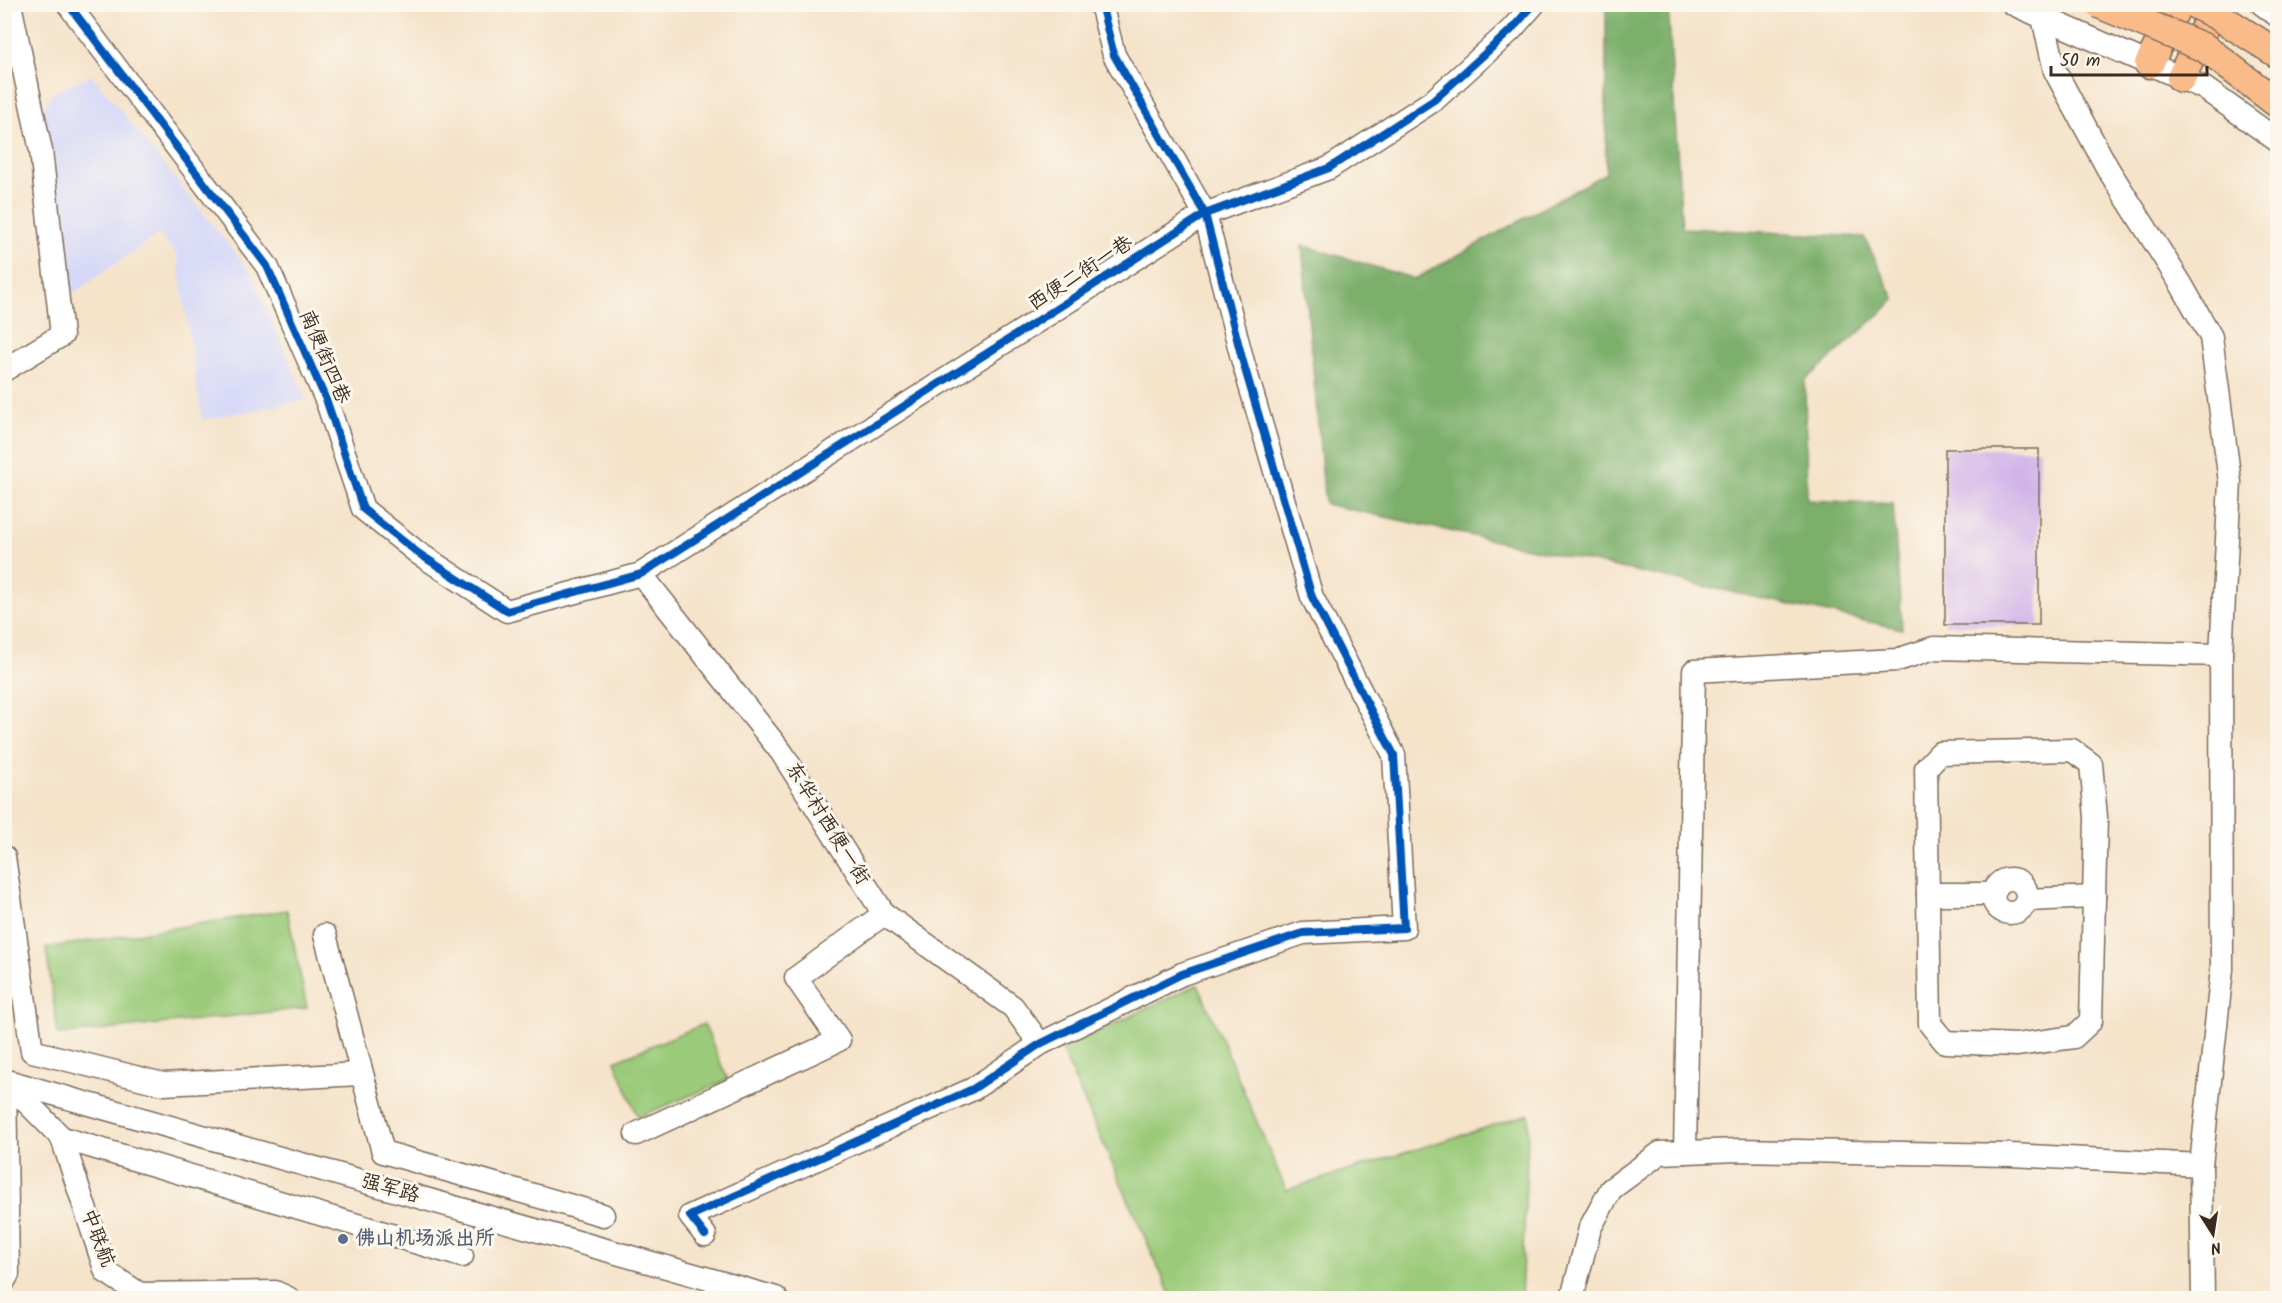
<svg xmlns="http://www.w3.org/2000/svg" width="2282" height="1303" viewBox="0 0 2282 1303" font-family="Kalam,'LXGW WenKai TC',sans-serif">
<rect width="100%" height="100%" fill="#fbf7ec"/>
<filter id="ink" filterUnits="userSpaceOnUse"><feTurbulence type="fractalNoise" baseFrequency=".0167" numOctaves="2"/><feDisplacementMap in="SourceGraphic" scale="12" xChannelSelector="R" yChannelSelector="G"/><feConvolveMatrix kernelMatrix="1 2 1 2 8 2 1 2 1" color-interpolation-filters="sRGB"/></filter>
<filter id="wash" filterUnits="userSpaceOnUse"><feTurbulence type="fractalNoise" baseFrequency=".008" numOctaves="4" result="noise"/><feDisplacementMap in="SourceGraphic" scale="24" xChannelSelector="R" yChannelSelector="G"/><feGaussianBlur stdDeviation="1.35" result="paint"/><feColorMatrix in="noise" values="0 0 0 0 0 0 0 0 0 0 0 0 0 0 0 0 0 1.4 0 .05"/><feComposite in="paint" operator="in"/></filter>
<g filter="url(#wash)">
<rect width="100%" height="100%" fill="#f5e3ca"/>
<path fill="#d6d8f8" d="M 92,75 L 251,273 L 306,400 L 202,420 L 177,255 L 158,234 L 58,304 L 43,107 L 54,92 Z"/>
<g fill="#9bcb7a" stroke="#6b7a4c" stroke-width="1.5">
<path d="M 287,910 L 307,1008 L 58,1035 L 46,948 Z"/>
<path d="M 1198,984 L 1286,1190 L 1529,1114 L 1521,1298 L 1172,1298 L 1061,1049 Z"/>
<path d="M 704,1024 L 728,1080 L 638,1117 L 615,1061 Z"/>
</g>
<path fill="#7caf6a" stroke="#5c6c44" stroke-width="1.5" d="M 1606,5 L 1668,5 L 1682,228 L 1864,237 L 1895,300 L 1805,381 L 1807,500 L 1893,504 L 1902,629 L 1325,504 L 1302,245 L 1415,279 L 1606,173 Z"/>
<g id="blocks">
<rect fill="#d2b3e9" x="1945" y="449" width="94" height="176"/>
</g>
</g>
<g filter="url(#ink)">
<use href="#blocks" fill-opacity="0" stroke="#7c6b5a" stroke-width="1.5"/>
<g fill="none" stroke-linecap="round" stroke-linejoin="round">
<g stroke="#7c6b5a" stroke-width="25">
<g id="minor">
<path d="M 68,4 L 267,266 L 327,402 L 363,509 L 418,553 L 507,611 L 641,574 L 1205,214 L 1329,168 L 1434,100 L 1511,30 L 1534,4"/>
<path d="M 2013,4 L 2204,88 L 2278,141"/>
<path d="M 2040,4 L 2055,71 L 2108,169 L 2181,284 L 2211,337 L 2230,482 L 2221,655 L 2222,969 L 2201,1165 L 2203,1298"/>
<path d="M 2262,4 L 2278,16"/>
<path d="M 4,370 L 62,335 L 41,151 L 10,4"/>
<path d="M 641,574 L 782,753 L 884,914 L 1013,1007 L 1040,1044"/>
<path d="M 2072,750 L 2091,764 L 2096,817 L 2091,1021 L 2074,1037 L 2016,1045 L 1945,1042 L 1930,1024 L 1926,768 L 1940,753 Z"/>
<path d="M 4,857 L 32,1051 L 163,1084 L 361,1074"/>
<circle cx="2010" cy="896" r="17"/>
<path d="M 1928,894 L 1994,894"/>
<path d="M 2027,900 L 2094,897"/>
<path d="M 325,935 L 383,1152 L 603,1215"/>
<path d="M 4,1080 L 776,1298"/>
<path d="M 6,1081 L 62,1138 L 106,1272 L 140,1294 L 275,1292 L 288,1298"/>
<path d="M 636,1134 L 839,1040 L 796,978 L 884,914"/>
<path d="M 62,1138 L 462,1256"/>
<path d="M 1685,1152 L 1694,671 L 1897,660 L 1934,648 L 2221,655"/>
<path d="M 705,1235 L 690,1216 L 973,1089 L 1040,1044 L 1182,974 L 1303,933 L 1404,928 L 1394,755 L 1312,597 L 1243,362 L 1205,214 L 1114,55 L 1101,4"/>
<path d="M 4,1281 L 8,1274 L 5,1080"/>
<path d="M 1572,1298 L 1590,1228 L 1611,1189 L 1660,1153 L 1738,1150 L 2011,1155 L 2201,1165"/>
</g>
</g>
<g stroke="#7c6b5a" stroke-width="31">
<g id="major">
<path d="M 2149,64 L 2178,4"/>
<path d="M 2181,78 L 2216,4"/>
</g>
</g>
<use href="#minor" stroke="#fff" stroke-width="22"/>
<use href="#major" stroke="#fabb8b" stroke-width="28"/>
<g stroke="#7c6b5a" stroke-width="31" stroke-linecap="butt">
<g id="major-bridge">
<path d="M 2099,4 L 2205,48 L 2278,104"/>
<path d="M 2194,4 L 2218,16 L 2278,54"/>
</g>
</g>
<use href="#major-bridge" stroke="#fabb8b" stroke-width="28"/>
<g stroke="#fbf7ec" stroke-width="11">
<g id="cycleway">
<path d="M 68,4 L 267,266 L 327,402 L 363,509 L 418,553 L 507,611 L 641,574 L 1205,214 L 1329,168 L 1434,100 L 1511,30 L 1534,4"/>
<path d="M 705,1235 L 690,1216 L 973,1089 L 1040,1044 L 1182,974 L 1303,933 L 1404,928 L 1394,755 L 1312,597 L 1243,362 L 1205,214 L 1114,55 L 1101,4"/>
</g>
</g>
<use href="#cycleway" stroke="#0057b8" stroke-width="8"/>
</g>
</g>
<circle fill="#5c6f8a" stroke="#fbf7ec" stroke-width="2" cx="343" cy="1239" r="6"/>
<g text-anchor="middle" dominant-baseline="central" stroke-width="6" stroke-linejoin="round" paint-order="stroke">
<g font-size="20" fill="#3b2a1e" stroke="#fbf7ec">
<text transform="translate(1081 274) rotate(-33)">西便二街一巷</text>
<text transform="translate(324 357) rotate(67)">南便街四巷</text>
<text transform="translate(827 824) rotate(58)">东华村西便一街</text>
<text transform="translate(390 1189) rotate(16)">强军路</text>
<text transform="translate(97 1238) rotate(69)">中联航</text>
</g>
<g font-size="20" font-weight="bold" fill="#4e5e75" stroke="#fbf7ec" text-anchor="start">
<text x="355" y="1239">佛山机场派出所</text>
</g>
</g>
<rect width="2282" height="1303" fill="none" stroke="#fbf7ec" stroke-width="24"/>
<g transform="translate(2213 1234) rotate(168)" stroke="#fbf7ec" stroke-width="4.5" paint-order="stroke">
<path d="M0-4.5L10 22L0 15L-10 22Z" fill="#3b2a1e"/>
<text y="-9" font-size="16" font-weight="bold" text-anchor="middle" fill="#3b2a1e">N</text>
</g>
<path d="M2051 66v9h156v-9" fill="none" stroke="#3b2a1e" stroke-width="3"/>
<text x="2060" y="66" font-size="18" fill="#3b2a1e" stroke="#fbf7ec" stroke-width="4.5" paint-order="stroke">50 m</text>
</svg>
